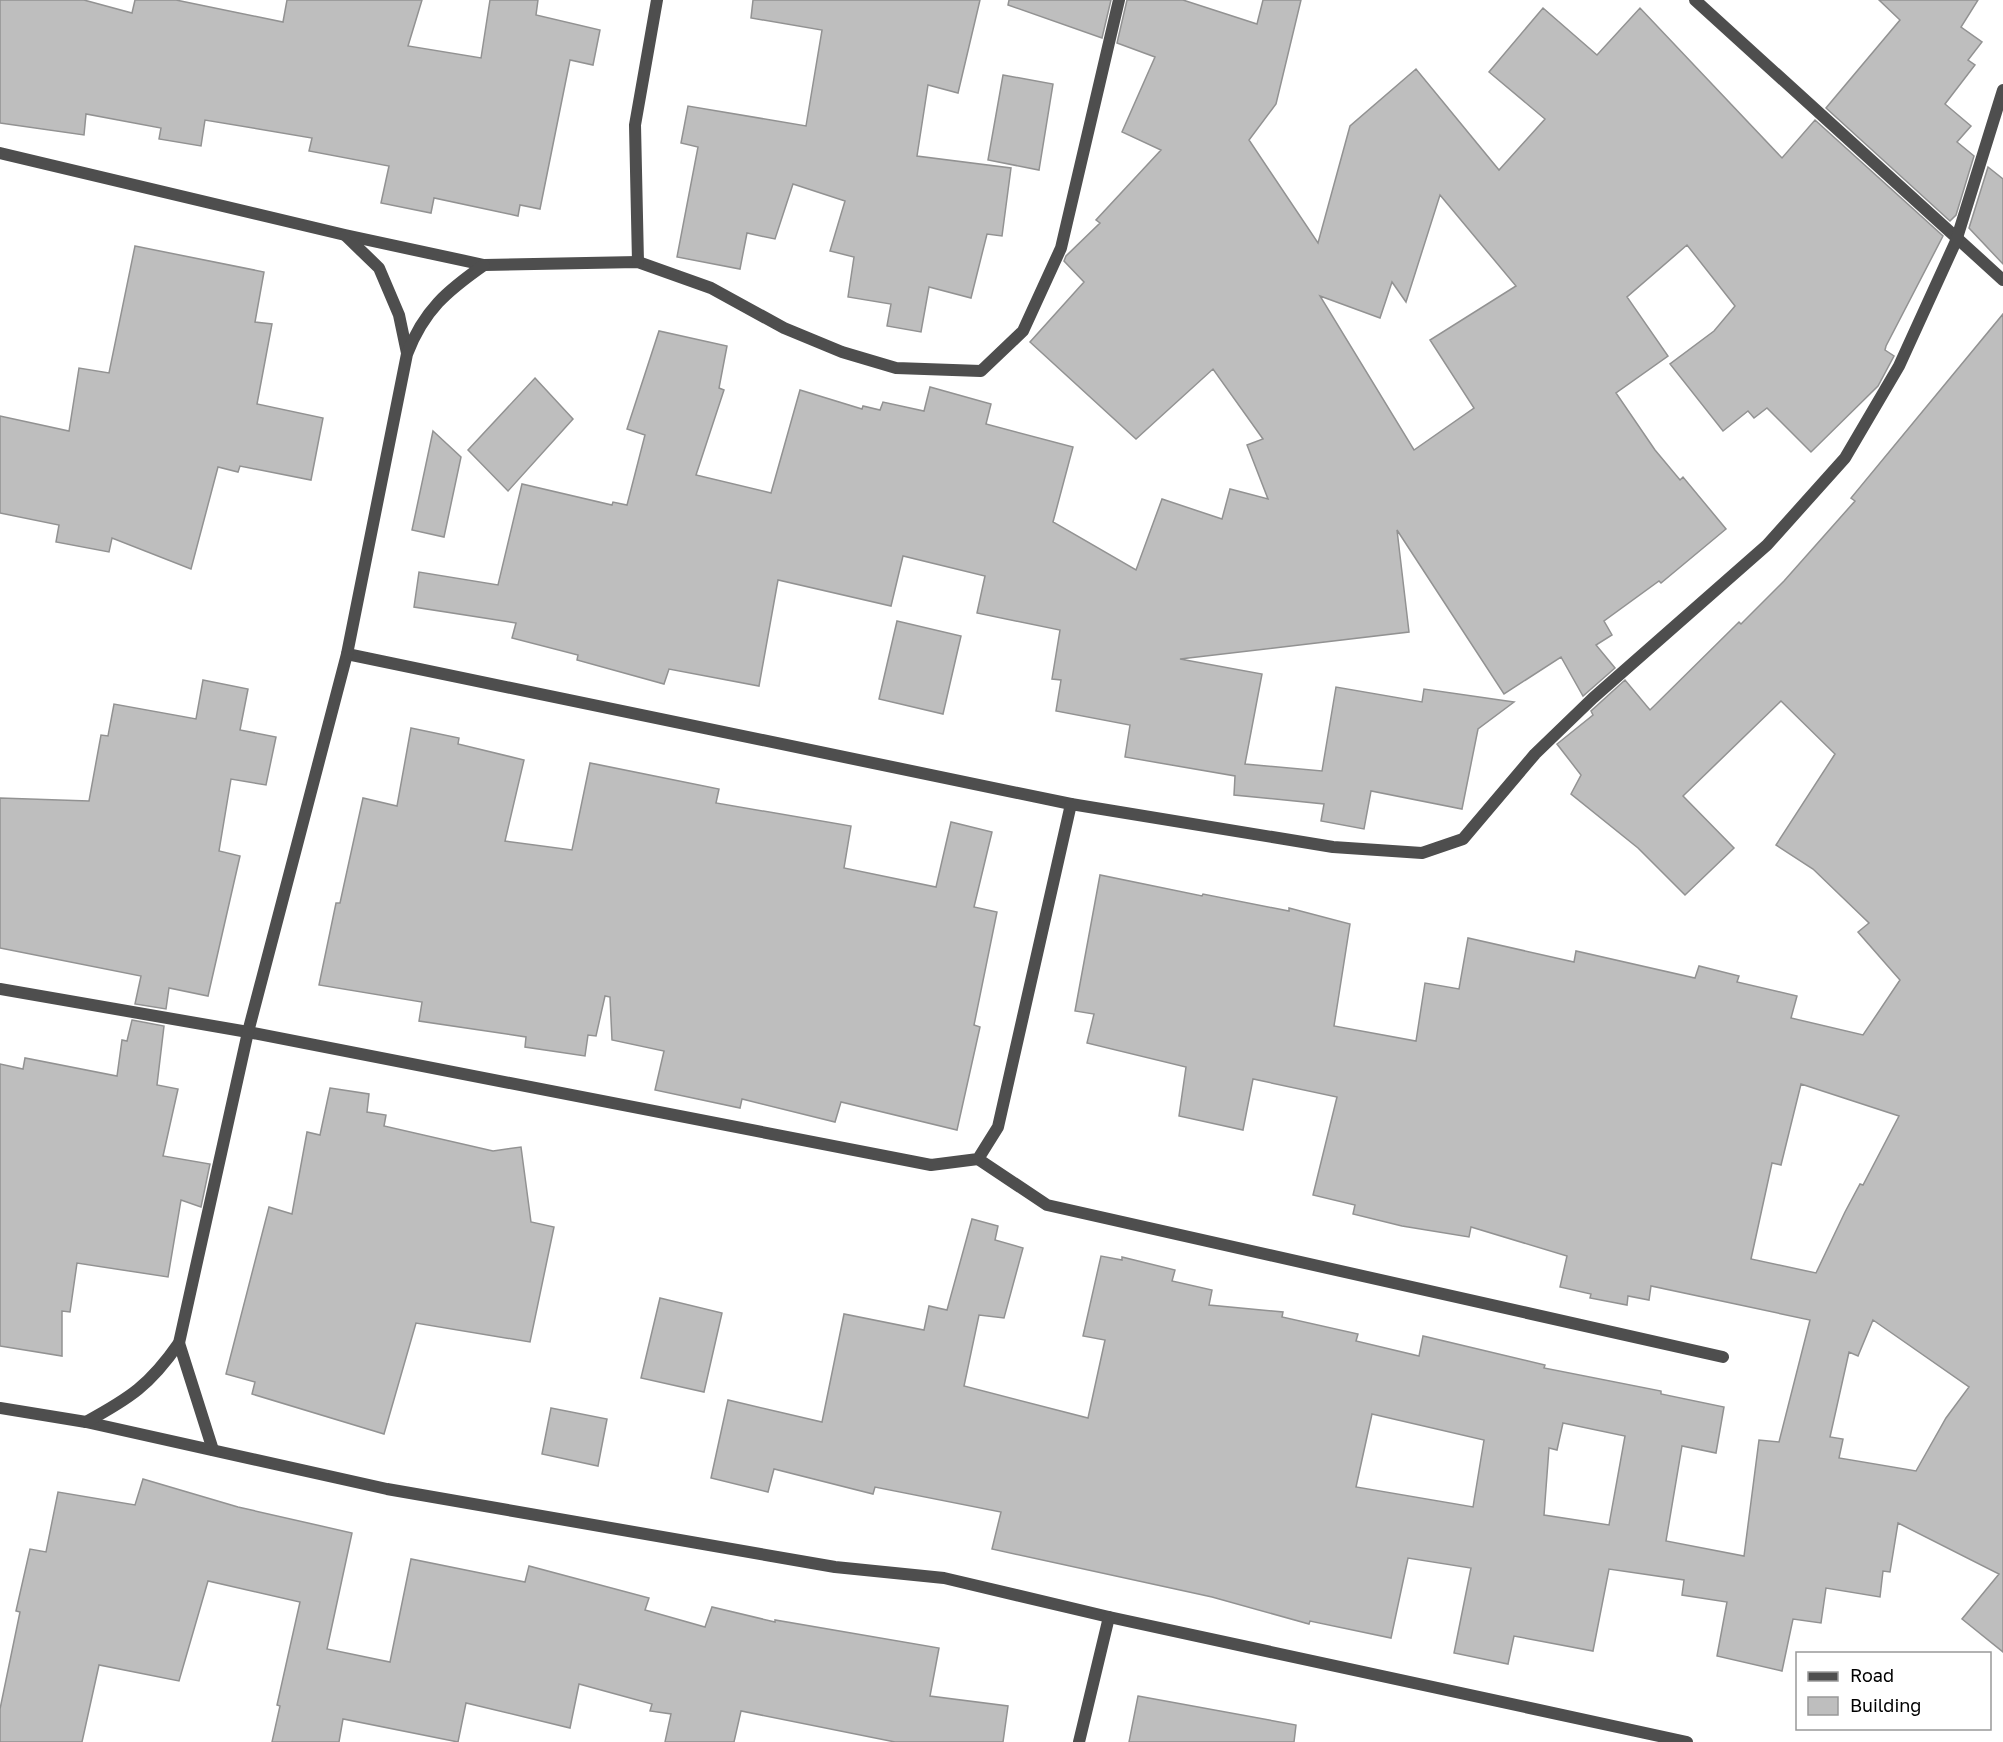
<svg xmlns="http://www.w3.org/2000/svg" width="2003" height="1742" viewBox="0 0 2003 1742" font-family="'Golos Text',sans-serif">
<rect width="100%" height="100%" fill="#fff"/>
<g fill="#bebebe" stroke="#929292" stroke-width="1.5" fill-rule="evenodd">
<path d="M 0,0 L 84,0 L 132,13 L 135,0 L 176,0 L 283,22 L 287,0 L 422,0 L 408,46 L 481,58 L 490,0 L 538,0 L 536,15 L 600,30 L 593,65 L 570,60 L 540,209 L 520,205 L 518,216 L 434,198 L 431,213 L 381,203 L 389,166 L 309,151 L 312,138 L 205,120 L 201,146 L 159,139 L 161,128 L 86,114 L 84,135 L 0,123 Z"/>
<path d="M 753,0 L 980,0 L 958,93 L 928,85 L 917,156 L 1011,168 L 1002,236 L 987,234 L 971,298 L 929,287 L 921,332 L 887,326 L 891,304 L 848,297 L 854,257 L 830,251 L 845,201 L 793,184 L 775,239 L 747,233 L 740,269 L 677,257 L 698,147 L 681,143 L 688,106 L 806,126 L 822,30 L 751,18 Z"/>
<path d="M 1009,0 L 1111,0 L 1102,38 L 1008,5 Z"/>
<path d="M 1127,0 L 1183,0 L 1257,24 L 1263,0 L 1301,0 L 1276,104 L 1249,140 L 1318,243 L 1350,126 L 1416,69 L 1499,170 L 1545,119 L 1489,72 L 1543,8 L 1597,55 L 1640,8 L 1782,158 L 1815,120 L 1943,236 L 1886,346 L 1885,350 L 1894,356 L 1878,386 L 1811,452 L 1767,408 L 1754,418 L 1748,411 L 1723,431 L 1670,364 L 1714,331 L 1735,306 L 1687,245 L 1627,297 L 1668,356 L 1616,393 L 1655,450 L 1680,480 L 1683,477 L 1726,529 L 1661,583 L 1659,581 L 1604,621 L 1612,635 L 1596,645 L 1615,668 L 1583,696 L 1561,657 L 1504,694 L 1397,530 L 1409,632 L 1180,659 L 1262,674 L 1245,764 L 1322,771 L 1336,687 L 1422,702 L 1424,689 L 1514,702 L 1478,729 L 1462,809 L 1371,791 L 1364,829 L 1321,821 L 1324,804 L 1234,795 L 1235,776 L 1125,757 L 1130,725 L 1056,711 L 1061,680 L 1052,679 L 1060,630 L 977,613 L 985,576 L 903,556 L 891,606 L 778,580 L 759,686 L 669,669 L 664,684 L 577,660 L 578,655 L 512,638 L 516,623 L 414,607 L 419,572 L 498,585 L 522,484 L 612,505 L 613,502 L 627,505 L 645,435 L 627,429 L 659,331 L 727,346 L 719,388 L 724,390 L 696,475 L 771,493 L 800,390 L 862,409 L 863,406 L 880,410 L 883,402 L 924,411 L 930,387 L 991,404 L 986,424 L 1073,447 L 1053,522 L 1136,570 L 1162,499 L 1222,519 L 1230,489 L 1268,499 L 1247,445 L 1263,439 L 1213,369 L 1136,439 L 1030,342 L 1084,282 L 1064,261 L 1066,256 L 1100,223 L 1096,220 L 1161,150 L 1122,132 L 1155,57 L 1117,43 ZM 1440,195 L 1516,286 L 1430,340 L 1474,408 L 1414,450 L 1320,296 L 1380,318 L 1392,282 L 1406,302 Z"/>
<path d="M 1879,0 L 1978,0 L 1961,27 L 1982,42 L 1968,60 L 1975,65 L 1945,104 L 1971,126 L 1957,142 L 1974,156 L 1956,215 L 1950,221 L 1826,108 L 1900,20 Z"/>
<path d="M 1003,75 L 1053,84 L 1039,170 L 988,160 Z"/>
<path d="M 1988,167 L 2003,179 L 2003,264 L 1969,228 Z"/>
<path d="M 135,246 L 264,272 L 255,322 L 272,324 L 257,404 L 323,418 L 311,480 L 240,466 L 238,472 L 218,467 L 191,569 L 112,538 L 109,552 L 56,542 L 59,525 L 0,513 L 0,416 L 69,431 L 79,368 L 109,373 Z"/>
<path d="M 2003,314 L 2003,1652 L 1962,1619 L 1999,1574 L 1898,1523 L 1890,1572 L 1883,1571 L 1880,1597 L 1826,1588 L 1821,1623 L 1793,1619 L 1782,1671 L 1717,1656 L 1727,1602 L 1682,1595 L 1684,1580 L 1609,1569 L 1593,1651 L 1514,1636 L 1508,1664 L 1454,1653 L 1471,1568 L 1408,1558 L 1391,1638 L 1310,1621 L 1309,1624 L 1212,1597 L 992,1549 L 1001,1512 L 875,1487 L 873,1494 L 774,1469 L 768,1492 L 711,1478 L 728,1400 L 822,1422 L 844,1314 L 924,1330 L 929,1306 L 947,1310 L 972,1219 L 998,1226 L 995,1240 L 1023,1248 L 1004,1318 L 979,1315 L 964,1386 L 1088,1418 L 1105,1340 L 1083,1336 L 1101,1256 L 1122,1260 L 1122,1257 L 1175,1270 L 1172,1281 L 1212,1290 L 1209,1305 L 1283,1312 L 1282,1317 L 1358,1334 L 1356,1341 L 1419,1356 L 1423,1336 L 1545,1365 L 1544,1368 L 1661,1391 L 1661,1394 L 1724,1407 L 1716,1453 L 1682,1446 L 1666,1541 L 1744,1556 L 1759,1440 L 1779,1442 L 1810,1320 L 1651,1286 L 1649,1300 L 1628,1296 L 1627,1305 L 1590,1298 L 1591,1294 L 1560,1287 L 1567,1256 L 1471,1227 L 1469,1237 L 1402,1226 L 1353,1214 L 1355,1205 L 1313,1195 L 1337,1097 L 1253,1079 L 1243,1130 L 1179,1116 L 1186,1067 L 1087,1043 L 1094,1014 L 1075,1011 L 1100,875 L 1202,896 L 1203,894 L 1289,911 L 1289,908 L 1350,924 L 1334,1026 L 1416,1041 L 1425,983 L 1459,989 L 1468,938 L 1574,962 L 1576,951 L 1695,978 L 1699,966 L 1739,976 L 1737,982 L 1797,996 L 1791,1018 L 1863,1035 L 1900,980 L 1858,932 L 1869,923 L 1813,869 L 1776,845 L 1835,754 L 1781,701 L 1683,796 L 1734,848 L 1685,895 L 1638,848 L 1571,794 L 1581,775 L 1557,744 L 1593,715 L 1591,711 L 1625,680 L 1650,710 L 1739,622 L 1741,624 L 1784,581 L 1855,501 L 1851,498 ZM 1801,1084 L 1899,1116 L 1863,1185 L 1860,1184 L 1845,1212 L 1816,1273 L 1751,1259 L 1772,1163 L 1781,1165 ZM 1873,1320 L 1969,1387 L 1946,1418 L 1916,1471 L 1839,1458 L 1843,1439 L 1830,1437 L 1849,1352 L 1858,1356 ZM 1372,1414 L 1484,1440 L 1473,1507 L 1356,1487 ZM 1563,1423 L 1625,1436 L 1609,1525 L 1544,1515 L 1549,1448 L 1557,1450 Z"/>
<path d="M 535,378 L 573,419 L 508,491 L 468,450 Z"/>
<path d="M 433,431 L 461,457 L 444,537 L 412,530 Z"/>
<path d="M 897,621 L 961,636 L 943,714 L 879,699 Z"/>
<path d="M 203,680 L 248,689 L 240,730 L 276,737 L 266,785 L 231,779 L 219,851 L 240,856 L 208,996 L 169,988 L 166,1009 L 135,1004 L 141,976 L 0,948 L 0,798 L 89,801 L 101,735 L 108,736 L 114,704 L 196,719 Z"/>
<path d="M 411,728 L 459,738 L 458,744 L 524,760 L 505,841 L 572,850 L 590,763 L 719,789 L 716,803 L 851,826 L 844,868 L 936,887 L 951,822 L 992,832 L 974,907 L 997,912 L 974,1025 L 980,1027 L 957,1130 L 841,1102 L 835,1122 L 742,1099 L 740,1108 L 655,1090 L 664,1051 L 612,1040 L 610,997 L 605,996 L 596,1036 L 588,1035 L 585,1056 L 525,1047 L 526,1037 L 419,1021 L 422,1002 L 319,985 L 336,903 L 340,903 L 363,798 L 397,806 Z"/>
<path d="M 132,1020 L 164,1026 L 157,1085 L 178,1089 L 163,1156 L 210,1164 L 201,1207 L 181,1200 L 168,1277 L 77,1263 L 70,1312 L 62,1311 L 62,1356 L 0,1346 L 0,1064 L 23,1069 L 25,1058 L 117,1076 L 122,1040 L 127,1041 Z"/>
<path d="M 330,1088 L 369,1094 L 367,1112 L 386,1115 L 384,1126 L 493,1151 L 521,1147 L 531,1222 L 554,1227 L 530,1342 L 416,1323 L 384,1434 L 252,1394 L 255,1382 L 226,1374 L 269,1207 L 292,1214 L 307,1132 L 320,1135 Z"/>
<path d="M 660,1298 L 722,1313 L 704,1392 L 641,1378 Z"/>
<path d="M 551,1408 L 607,1419 L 598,1466 L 542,1454 Z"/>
<path d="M 143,1479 L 238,1507 L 352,1533 L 327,1649 L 390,1662 L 411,1559 L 525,1582 L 529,1566 L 649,1598 L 645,1610 L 705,1627 L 712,1607 L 775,1622 L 775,1620 L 939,1648 L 930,1696 L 1008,1706 L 1003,1742 L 895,1742 L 741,1711 L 734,1742 L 665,1742 L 671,1714 L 650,1711 L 652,1704 L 579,1684 L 570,1728 L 466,1703 L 458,1742 L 343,1719 L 339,1742 L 272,1742 L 280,1706 L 277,1705 L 300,1602 L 208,1581 L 179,1681 L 99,1665 L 82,1742 L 0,1742 L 0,1709 L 20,1612 L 16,1611 L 30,1549 L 46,1552 L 58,1492 L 135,1505 Z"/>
<path d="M 1138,1696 L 1296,1725 L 1294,1742 L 1129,1742 Z"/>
</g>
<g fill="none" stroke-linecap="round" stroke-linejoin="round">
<g stroke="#4e4e4e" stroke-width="12">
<path d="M 1695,0 L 2003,280"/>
<path d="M 0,153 L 345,235 L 484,265 L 638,262 L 711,288 L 784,328 L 842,352 L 896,368 L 981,371 L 1023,331 L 1061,248 L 1119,0"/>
<path d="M 346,236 L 379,268 L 399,315 L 407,353"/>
<path d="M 638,262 L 635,125 L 657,0"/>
<path d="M 347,654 L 1071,804"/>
<path d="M 0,989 L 248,1032 L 931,1165 L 978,1159 L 998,1127 L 1071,804 L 1333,847 L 1422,853 L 1463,839 L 1535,754 L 1593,698 L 1767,545 L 1845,458 L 1899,366 L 1956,241 L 2003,90"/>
<path d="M 978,1159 L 1047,1205 L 1723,1357"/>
<path d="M 179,1343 L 213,1450"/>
<path d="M 0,1408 L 86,1422 L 387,1489 L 835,1567 L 944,1578 L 1109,1617 L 1687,1742"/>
<path d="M 86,1422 C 130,1398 150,1385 179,1343 L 248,1032 L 347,654 L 407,354 C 424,310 447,291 484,265"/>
<path d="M 1079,1742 L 1109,1617"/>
</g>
</g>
<rect x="1796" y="1652" width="195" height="78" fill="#ffffff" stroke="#999999" stroke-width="1.5"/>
<rect x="1808" y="1672" width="30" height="9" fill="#4e4e4e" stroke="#999999" stroke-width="1.5"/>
<text x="1850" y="1682" font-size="18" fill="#000000">Road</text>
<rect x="1808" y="1697" width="30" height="18" fill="#bebebe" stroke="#999999" stroke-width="1.5"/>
<text x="1850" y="1712" font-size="18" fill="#000000">Building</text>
</svg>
